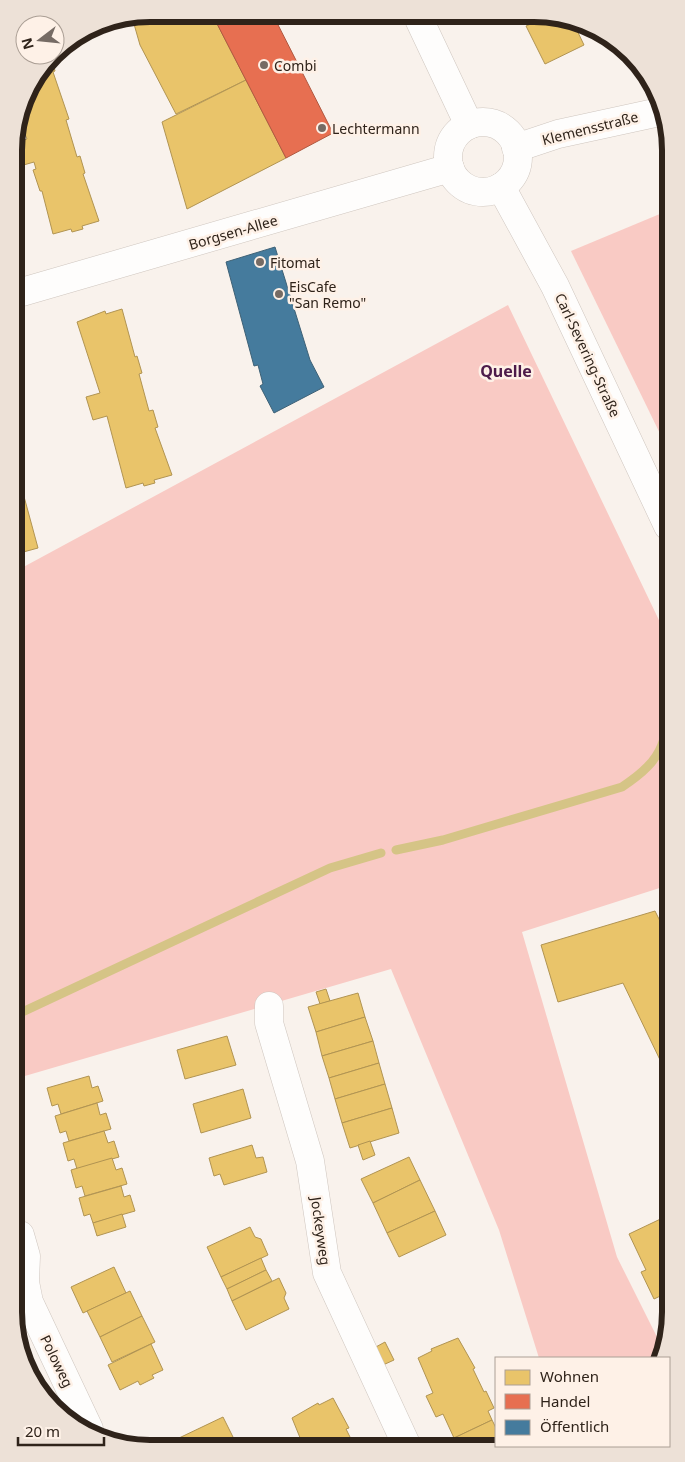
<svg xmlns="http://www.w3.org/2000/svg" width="685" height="1462" viewBox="0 0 685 1462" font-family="'Noto Sans',sans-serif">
<rect width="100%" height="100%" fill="#f9f2ec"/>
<g fill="#f9cac4">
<path d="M 667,211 L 668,450 L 571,251 Z"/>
<path d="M 508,305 L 668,639 L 669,885 L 522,932 L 617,1257 L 664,1351 L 662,1358 L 539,1358 L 499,1230 L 391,969 L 18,1078 L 16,571 Z"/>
</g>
<g fill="#e9c46a" stroke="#b19452">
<path d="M 150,14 L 212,14 L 246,80 L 176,114 L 140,45 L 132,17 Z"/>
<path d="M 536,16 L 561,16 L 573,22 L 584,45 L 545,64 L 526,26 L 538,21 Z"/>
<path d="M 52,59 L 55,71 L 53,72 L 69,119 L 66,120 L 77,157 L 80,156 L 85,173 L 83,174 L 99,221 L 82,226 L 83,229 L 72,232 L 71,229 L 53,234 L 42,191 L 40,191 L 33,170 L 36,169 L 34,162 L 20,166 L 15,149 L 15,143 L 27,139 L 19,119 L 28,90 Z"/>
<path d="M 246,80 L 286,158 L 187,209 L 162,122 Z"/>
<path d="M 122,309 L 135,357 L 137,356 L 142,373 L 139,374 L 149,411 L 153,410 L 158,427 L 155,428 L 172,475 L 154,480 L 155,483 L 144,486 L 143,483 L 126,488 L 107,416 L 93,420 L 86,397 L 100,393 L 77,322 L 105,311 L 106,314 Z"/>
<path d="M 16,467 L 38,548 L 16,554 Z"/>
<path d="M 655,911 L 670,941 L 670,1060 L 662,1064 L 623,983 L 558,1002 L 541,945 Z"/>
<path d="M 326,989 L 330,1001 L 320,1004 L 316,992 Z"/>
<path d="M 358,993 L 365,1017 L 316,1032 L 308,1007 Z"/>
<path d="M 365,1017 L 373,1041 L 322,1056 L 316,1032 Z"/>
<path d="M 227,1036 L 236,1065 L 185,1079 L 177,1050 Z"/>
<path d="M 373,1041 L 379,1063 L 329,1078 L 322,1056 Z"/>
<path d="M 379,1063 L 385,1084 L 335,1099 L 329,1078 Z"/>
<path d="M 89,1076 L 92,1088 L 98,1086 L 103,1101 L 61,1114 L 58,1104 L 52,1106 L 47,1088 Z"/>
<path d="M 385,1084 L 392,1108 L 342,1123 L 335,1099 Z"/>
<path d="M 243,1089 L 251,1118 L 201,1133 L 193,1104 Z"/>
<path d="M 97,1103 L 100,1115 L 106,1113 L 111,1129 L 69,1141 L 66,1131 L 60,1133 L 55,1116 Z"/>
<path d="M 392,1108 L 399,1133 L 350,1148 L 342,1123 Z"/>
<path d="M 104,1131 L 108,1143 L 114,1141 L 119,1157 L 77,1169 L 74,1159 L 68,1161 L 63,1143 Z"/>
<path d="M 370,1141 L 375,1155 L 363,1160 L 358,1145 Z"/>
<path d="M 252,1145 L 256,1158 L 263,1157 L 267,1172 L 224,1185 L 220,1174 L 214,1176 L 209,1158 Z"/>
<path d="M 409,1157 L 420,1180 L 373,1203 L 361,1179 Z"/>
<path d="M 112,1158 L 116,1170 L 122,1168 L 127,1184 L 85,1196 L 82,1186 L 76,1188 L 71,1170 Z"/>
<path d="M 420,1180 L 435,1211 L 387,1233 L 373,1203 Z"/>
<path d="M 121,1186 L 124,1197 L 130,1195 L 135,1211 L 93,1223 L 90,1214 L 84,1216 L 79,1198 Z"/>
<path d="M 435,1211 L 446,1235 L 399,1257 L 387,1233 Z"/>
<path d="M 122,1214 L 126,1227 L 97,1236 L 93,1223 Z"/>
<path d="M 671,1214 L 671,1291 L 654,1299 L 641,1272 L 646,1270 L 629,1234 Z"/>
<path d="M 250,1227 L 255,1237 L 261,1239 L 268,1255 L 221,1277 L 207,1247 Z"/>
<path d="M 261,1258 L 266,1270 L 227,1289 L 221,1277 Z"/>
<path d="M 114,1267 L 126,1293 L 83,1313 L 71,1287 Z"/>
<path d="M 266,1270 L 272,1281 L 232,1301 L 227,1289 Z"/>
<path d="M 279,1278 L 286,1293 L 284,1298 L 289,1309 L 246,1330 L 232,1301 Z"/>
<path d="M 130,1291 L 142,1316 L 100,1337 L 87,1311 Z"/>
<path d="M 142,1316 L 155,1342 L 112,1362 L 100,1337 Z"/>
<path d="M 458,1338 L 475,1368 L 473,1369 L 484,1392 L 486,1391 L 494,1408 L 488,1411 L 492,1420 L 454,1438 L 443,1414 L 436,1417 L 426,1396 L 433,1393 L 418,1358 L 432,1351 L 431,1349 Z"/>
<path d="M 385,1342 L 394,1360 L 383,1365 L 374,1348 Z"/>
<path d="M 151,1344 L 163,1370 L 152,1375 L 154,1378 L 140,1385 L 138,1381 L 120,1390 L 108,1365 Z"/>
<path d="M 333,1398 L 349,1428 L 346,1429 L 354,1445 L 303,1445 L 292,1418 L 318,1403 L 319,1405 Z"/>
<path d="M 223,1417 L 233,1437 L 215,1445 L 183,1445 L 179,1438 Z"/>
<path d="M 492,1420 L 496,1428 L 496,1444 L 457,1444 L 454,1438 Z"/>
</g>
<path fill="#e76f51" stroke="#b05840" d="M 212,14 L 273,15 L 333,133 L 286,158 Z"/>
<path fill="#457b9d" stroke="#3e6176" d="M 275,247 L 310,360 L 324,387 L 274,413 L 260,386 L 263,384 L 258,365 L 254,366 L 226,262 Z"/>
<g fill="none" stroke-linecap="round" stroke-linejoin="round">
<g stroke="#d5c486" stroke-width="9">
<path d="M 396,850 L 443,840 L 622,787 C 666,758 668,739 668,689"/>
<path d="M 18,1014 L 330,868 L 381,853"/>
</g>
<g stroke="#cfc6bf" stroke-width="29">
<g id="minor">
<path d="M 417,15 L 469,125"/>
<circle cx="483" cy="157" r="35"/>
<path d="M 516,148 L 558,134 L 664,111"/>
<path d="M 501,187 L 555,286 L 668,526"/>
<path d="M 15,294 L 450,168"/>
<path d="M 269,1006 L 269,1023 L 310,1161 L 327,1273 L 406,1444"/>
<path d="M 20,1235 L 26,1256 L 25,1282 L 29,1302 L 89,1429"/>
</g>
</g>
<use href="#minor" stroke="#fefdfc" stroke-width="28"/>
</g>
<g fill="#766b64" stroke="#fef1e7" stroke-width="2">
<circle cx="264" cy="65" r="5"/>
<circle cx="322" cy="128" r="5"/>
<circle cx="260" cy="262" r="5"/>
<circle cx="279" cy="294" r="5"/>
</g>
<g text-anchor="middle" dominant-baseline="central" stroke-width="5" stroke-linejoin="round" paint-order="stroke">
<g font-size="14" fill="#2f231a" stroke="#fef1e7" text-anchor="start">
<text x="274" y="65">Combi</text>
<text x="332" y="128">Lechtermann</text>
<text x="270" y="262">Fitomat</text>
<text x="289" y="286">EisCafe<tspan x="289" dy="16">"San Remo"</tspan></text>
</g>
<g font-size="14" fill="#2f231a" stroke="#fef1e7">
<text transform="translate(590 128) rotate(-14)">Klemensstraße</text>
<text transform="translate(233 232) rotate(-16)">Borgsen-Allee</text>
<text transform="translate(588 355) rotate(65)">Carl-Severing-Straße</text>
<text transform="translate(321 1231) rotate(82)">Jockeyweg</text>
<text transform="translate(57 1361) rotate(64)">Poloweg</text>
</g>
<g font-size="16" font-weight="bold" fill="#4d1b4a" stroke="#fef1e7">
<text x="506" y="371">Quelle</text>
</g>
</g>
<path d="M0 0H685V1462H0ZM150 22H534A128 128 0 0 1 662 150V1312A128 128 0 0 1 534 1440H150A128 128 0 0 1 22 1312V150A128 128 0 0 1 150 22Z" fill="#ede1d7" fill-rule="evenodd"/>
<path fill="none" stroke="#2f231a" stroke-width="6" d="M150 22H534A128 128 0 0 1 662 150V1312A128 128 0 0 1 534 1440H150A128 128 0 0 1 22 1312V150A128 128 0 0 1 150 22Z"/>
<rect x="495" y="1357" width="175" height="90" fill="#fef1e7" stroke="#ab9f95"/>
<rect x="505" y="1370" width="25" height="15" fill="#e9c46a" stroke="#ab9f95"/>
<text x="540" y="1382" font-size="15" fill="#2f231a">Wohnen</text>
<rect x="505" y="1394" width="25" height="15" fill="#e76f51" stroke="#ab9f95"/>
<text x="540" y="1407" font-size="15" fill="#2f231a">Handel</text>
<rect x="505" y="1420" width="25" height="15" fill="#457b9d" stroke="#ab9f95"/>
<text x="540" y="1432" font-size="15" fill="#2f231a">Öffentlich</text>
<g transform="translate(40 40) rotate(254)"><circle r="24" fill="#fef1e7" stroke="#ab9f95"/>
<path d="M0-4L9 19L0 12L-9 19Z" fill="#766b64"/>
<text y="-8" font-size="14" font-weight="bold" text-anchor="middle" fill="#2f231a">N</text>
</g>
<path d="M18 1437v8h86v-8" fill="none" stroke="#2f231a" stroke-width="2.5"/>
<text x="25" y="1437" font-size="15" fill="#2f231a" stroke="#fef1e7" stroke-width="4" paint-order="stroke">20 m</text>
</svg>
